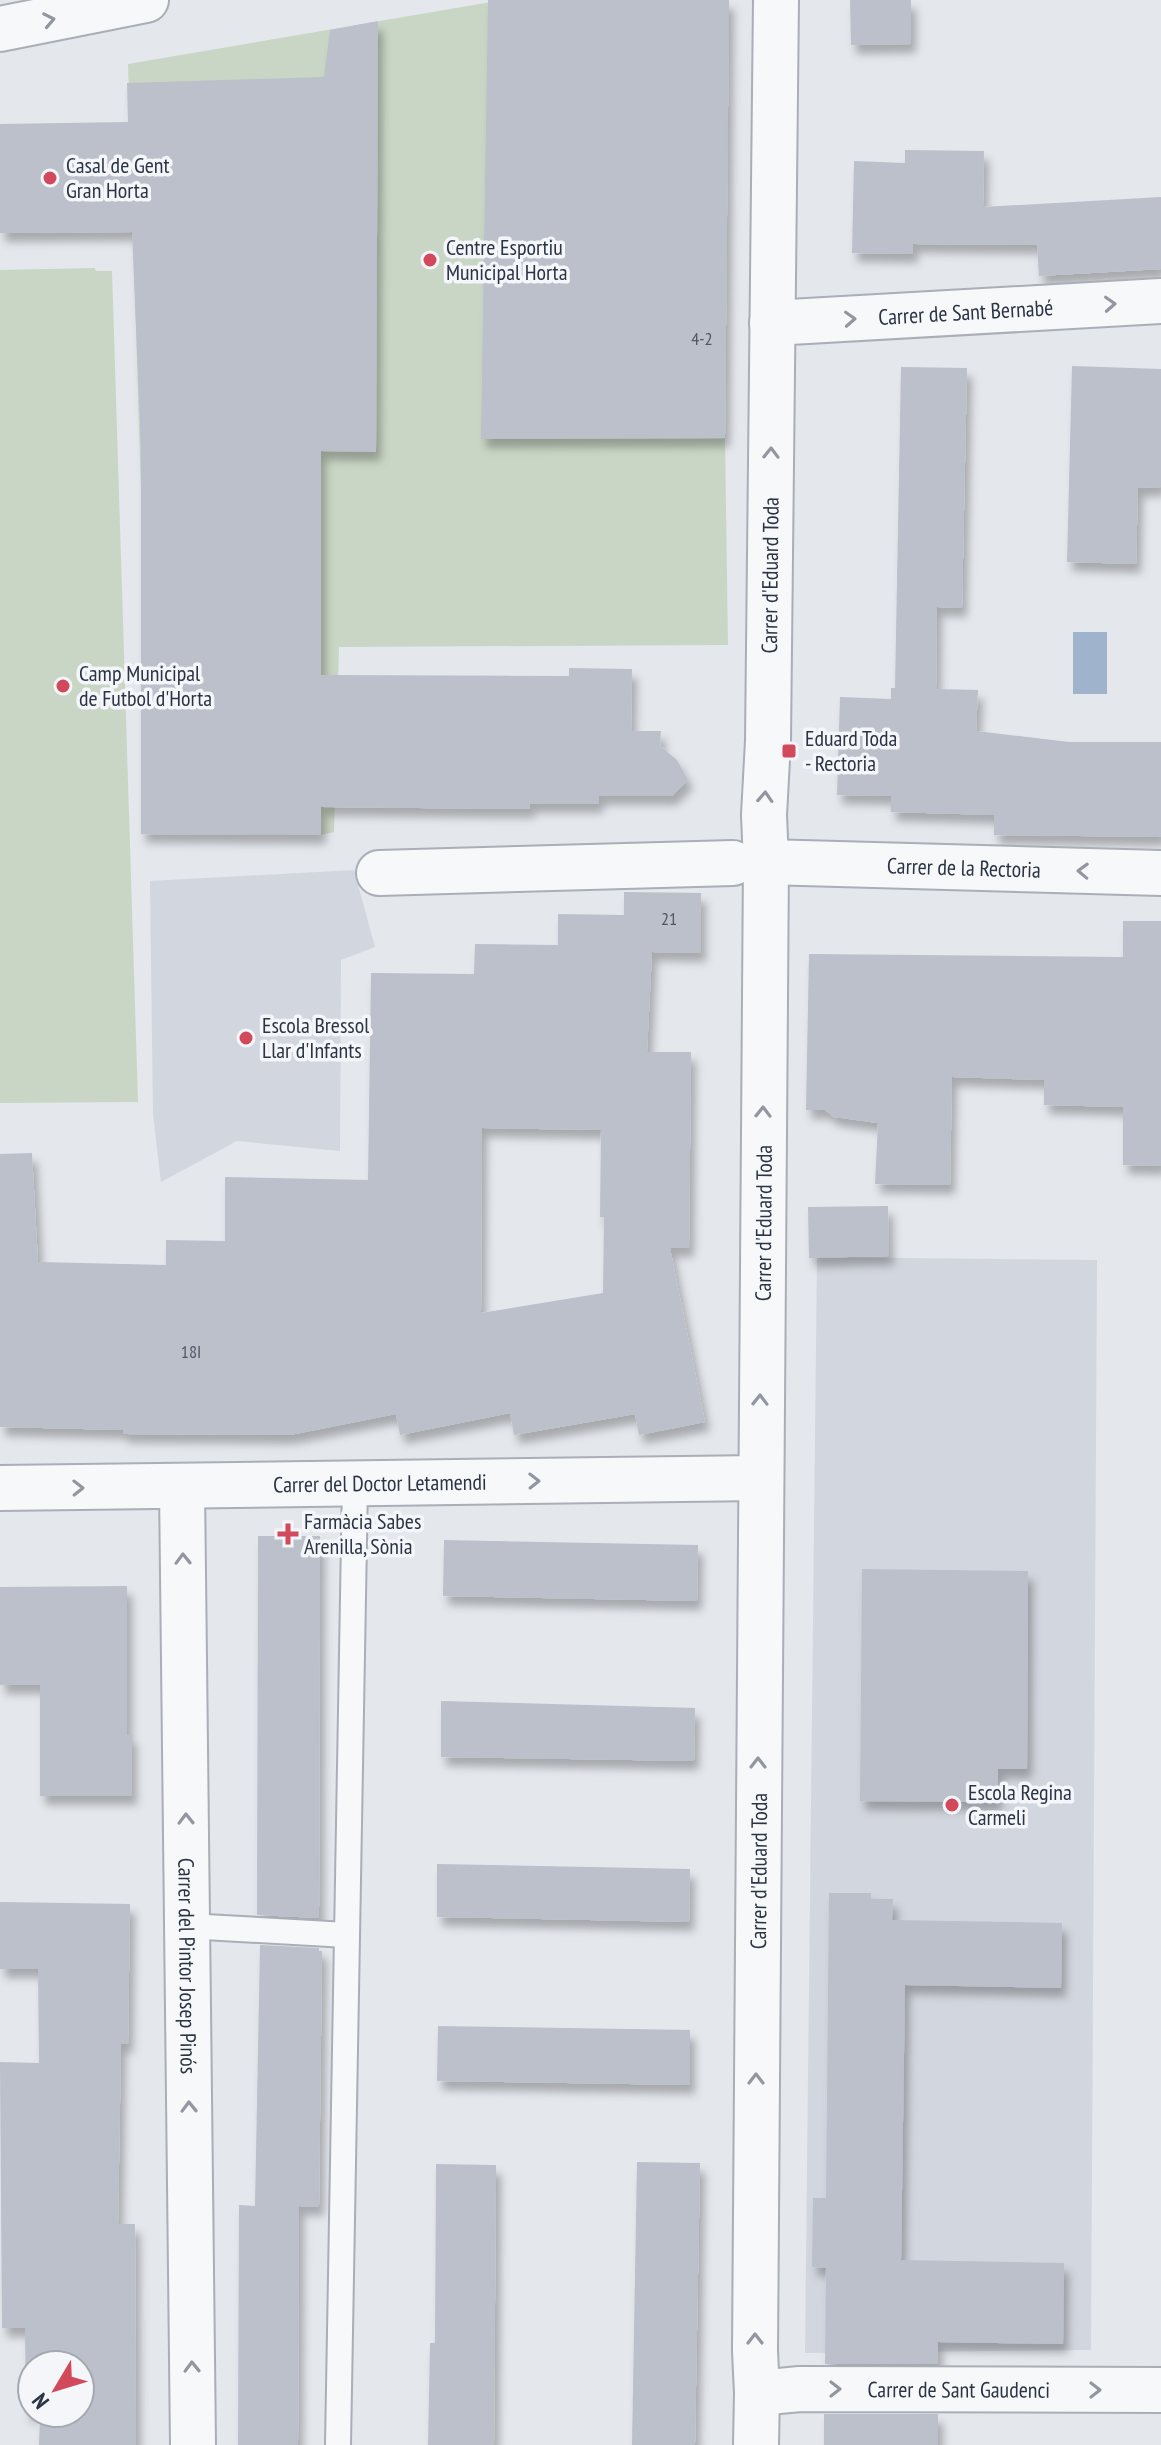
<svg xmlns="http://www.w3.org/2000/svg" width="1161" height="2445" viewBox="0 0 1161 2445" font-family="'PT Sans Narrow',sans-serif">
<defs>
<filter id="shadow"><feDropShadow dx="5" dy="9" stdDeviation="4" flood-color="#0004"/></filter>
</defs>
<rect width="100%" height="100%" fill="#e4e7ec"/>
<g fill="#d2d6de">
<path d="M 354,870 L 375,947 L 341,960 L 340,1151 L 237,1141 L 161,1182 L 153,1115 L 150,881 Z"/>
<path d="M 817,1257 L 1097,1260 L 1091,2350 L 805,2353 Z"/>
</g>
<g fill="#c9d6c5">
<path d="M 503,0 L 729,0 L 725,438 L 728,645 L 339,647 L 334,832 L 321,835 L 141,834 L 141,490 L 128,64 Z"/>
<path d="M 95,268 L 96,271 L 112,271 L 138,1102 L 0,1103 L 0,270 Z"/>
</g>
<rect fill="#9fb4cc" x="1073" y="632" width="34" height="62"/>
<g fill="#bbc0ca" fill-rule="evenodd" filter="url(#shadow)">
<path d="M 488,0 L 729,0 L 725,438 L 481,439 Z"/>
<path d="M 850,0 L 911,0 L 911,44 L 851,45 Z"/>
<path d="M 378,21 L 376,452 L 321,451 L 321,675 L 569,676 L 569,668 L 632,669 L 631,731 L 661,731 L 660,746 L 677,760 L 688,780 L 672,796 L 599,796 L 598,804 L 530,804 L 530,809 L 321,807 L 321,835 L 141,834 L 141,448 L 132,232 L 0,233 L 0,124 L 128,122 L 127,83 L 324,77 L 330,30 Z"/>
<path d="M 905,150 L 984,151 L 983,207 L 1161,197 L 1161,269 L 1039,276 L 1037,245 L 913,244 L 913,254 L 852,253 L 854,161 L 905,163 Z"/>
<path d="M 1072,366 L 1161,369 L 1161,487 L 1138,488 L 1136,564 L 1067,562 Z"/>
<path d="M 901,367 L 967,368 L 962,608 L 937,607 L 936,689 L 978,690 L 976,731 L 1069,742 L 1161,742 L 1161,837 L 994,835 L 994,815 L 891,812 L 891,796 L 837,795 L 840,697 L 891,699 L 891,688 L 895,688 Z"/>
<path d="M 624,892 L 701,893 L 701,953 L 652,952 L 647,1052 L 691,1052 L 689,1248 L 670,1248 L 705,1422 L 639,1435 L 635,1414 L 514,1435 L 510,1413 L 400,1435 L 396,1414 L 290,1435 L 123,1434 L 123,1430 L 0,1427 L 0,1154 L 32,1153 L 38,1262 L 166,1265 L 166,1240 L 225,1241 L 225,1177 L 368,1180 L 371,973 L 474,974 L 475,944 L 558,945 L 558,914 L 624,915 ZM 482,1128 L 601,1130 L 600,1217 L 604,1217 L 603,1293 L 481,1313 Z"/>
<path d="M 1123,921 L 1161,921 L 1161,1166 L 1123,1165 L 1123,1107 L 1044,1105 L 1044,1080 L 952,1077 L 950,1185 L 875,1184 L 878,1123 L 834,1117 L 825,1110 L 806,1110 L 809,954 L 1123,957 Z"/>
<path d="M 888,1206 L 889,1256 L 809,1258 L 808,1207 Z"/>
<path d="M 258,1536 L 320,1536 L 319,1918 L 257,1915 Z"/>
<path d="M 444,1540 L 698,1545 L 697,1601 L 443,1596 Z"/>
<path d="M 862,1569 L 1028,1571 L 1027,1769 L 998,1769 L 997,1802 L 860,1801 Z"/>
<path d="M 127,1586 L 127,1735 L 132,1735 L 132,1796 L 40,1796 L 40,1685 L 0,1685 L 0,1587 Z"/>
<path d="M 441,1701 L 695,1708 L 694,1761 L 441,1757 Z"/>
<path d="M 437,1864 L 690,1869 L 689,1922 L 437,1917 Z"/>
<path d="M 829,1893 L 871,1893 L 871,1899 L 893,1899 L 892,1920 L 1062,1923 L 1061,1988 L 905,1985 L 901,2260 L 1064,2263 L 1063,2344 L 938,2342 L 938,2364 L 825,2364 L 826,2268 L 812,2267 L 813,2198 L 826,2198 Z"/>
<path d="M 0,1902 L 130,1904 L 128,2044 L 121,2044 L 118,2224 L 135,2224 L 136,2445 L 39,2445 L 40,2414 L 26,2414 L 25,2328 L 2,2328 L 0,2062 L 39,2063 L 38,1969 L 0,1969 ZM 32,2365 L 80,2365 L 80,2413 L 32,2413 Z"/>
<path d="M 260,1945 L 319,1948 L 319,1951 L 322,1951 L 319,2207 L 299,2206 L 298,2445 L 238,2445 L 239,2205 L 255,2206 Z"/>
<path d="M 438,2026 L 690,2030 L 690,2085 L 437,2081 Z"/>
<path d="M 637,2162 L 700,2163 L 695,2445 L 632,2445 Z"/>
<path d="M 436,2164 L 496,2165 L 494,2445 L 428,2445 L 430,2343 L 435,2343 Z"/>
<rect x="824" y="2414" width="114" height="31"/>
</g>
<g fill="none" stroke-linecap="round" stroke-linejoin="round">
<g stroke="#a9aeb7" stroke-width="28">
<g id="lane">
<path d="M 187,1926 L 347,1935"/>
<path d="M 338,2445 L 355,1484"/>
</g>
</g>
<g stroke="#a9aeb7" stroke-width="48">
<g id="street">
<path d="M 0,29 L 146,0"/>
<path id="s1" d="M 772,323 L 1161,301"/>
<path id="s2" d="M 766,862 L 1161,873"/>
<path d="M 379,873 L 733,863"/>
<path id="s3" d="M 182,1486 L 193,2445"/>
<path id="s4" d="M 0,1488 L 760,1478"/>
<path id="s5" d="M 757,2393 L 800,2389 L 1161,2390"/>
<path id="s6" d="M 756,2445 L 757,2393 L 755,2351 L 766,862 L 764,815 L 768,741 L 776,0"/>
</g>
</g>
<use href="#lane" stroke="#f7f8fa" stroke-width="24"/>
<use href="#street" stroke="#f7f8fa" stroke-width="44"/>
</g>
<defs><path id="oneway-chevron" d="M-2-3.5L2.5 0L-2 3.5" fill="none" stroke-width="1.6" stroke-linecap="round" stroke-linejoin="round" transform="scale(2)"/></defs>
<g stroke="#9196a0">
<use href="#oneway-chevron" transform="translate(49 20) rotate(-11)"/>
<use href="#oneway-chevron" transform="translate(1110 304) rotate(-3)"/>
<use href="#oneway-chevron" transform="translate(850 319) rotate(-3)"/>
<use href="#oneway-chevron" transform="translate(771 453) rotate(-89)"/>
<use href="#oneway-chevron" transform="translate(765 797) rotate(-87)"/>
<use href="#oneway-chevron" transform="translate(1083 871) rotate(-178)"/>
<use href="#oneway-chevron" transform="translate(763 1112) rotate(-89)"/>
<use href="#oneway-chevron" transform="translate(760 1400) rotate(-89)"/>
<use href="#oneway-chevron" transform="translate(534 1481) rotate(-1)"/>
<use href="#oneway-chevron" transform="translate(78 1488) rotate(-1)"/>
<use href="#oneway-chevron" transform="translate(183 1559) rotate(-91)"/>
<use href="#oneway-chevron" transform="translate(758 1763) rotate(-90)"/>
<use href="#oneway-chevron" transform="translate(186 1819) rotate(-91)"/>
<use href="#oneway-chevron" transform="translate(756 2079) rotate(-90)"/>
<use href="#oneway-chevron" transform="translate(189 2107) rotate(-91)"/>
<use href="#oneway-chevron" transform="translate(755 2339) rotate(-90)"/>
<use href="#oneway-chevron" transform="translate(192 2367) rotate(-91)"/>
<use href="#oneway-chevron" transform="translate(835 2389)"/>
<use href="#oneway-chevron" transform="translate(1095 2390)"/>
</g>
<g fill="#d1495b" stroke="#f4f6f9" stroke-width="3">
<circle cx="50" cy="178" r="8"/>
<circle cx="430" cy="260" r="8"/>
<circle cx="63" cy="686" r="8"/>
<rect x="781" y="743" width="16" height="16" rx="4"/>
<circle cx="246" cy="1038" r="8"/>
<path d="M284 1522h8v8h8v8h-8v8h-8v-8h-8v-8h8z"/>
<circle cx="952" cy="1805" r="8"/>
</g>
<g text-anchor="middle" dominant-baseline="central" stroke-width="7" stroke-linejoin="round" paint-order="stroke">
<g font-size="18" fill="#4f5766">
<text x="702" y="338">4-2</text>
<text x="669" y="918">21</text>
<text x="191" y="1351">18I</text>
</g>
<g font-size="22" fill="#2b3445" stroke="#f4f6f9" text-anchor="start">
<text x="66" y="165">Casal de Gent<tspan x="66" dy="25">Gran Horta</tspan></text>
<text x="446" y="247">Centre Esportiu<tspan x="446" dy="25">Municipal Horta</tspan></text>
<text x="79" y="673">Camp Municipal<tspan x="79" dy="25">de Futbol d'Horta</tspan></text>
<text x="805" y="738">Eduard Toda<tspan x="805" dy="25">- Rectoria</tspan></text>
<text x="262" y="1025">Escola Bressol<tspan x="262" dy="25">Llar d'Infants</tspan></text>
<text x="304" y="1521">Farmàcia Sabes<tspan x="304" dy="25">Arenilla, Sònia</tspan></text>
<text x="968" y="1792">Escola Regina<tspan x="968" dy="25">Carmeli</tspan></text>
</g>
<g font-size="22" fill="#2b3445" stroke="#f4f6f9">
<text stroke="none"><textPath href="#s1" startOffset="194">Carrer de Sant Bernabé</textPath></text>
<text stroke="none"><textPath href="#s6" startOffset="1870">Carrer d'Eduard Toda</textPath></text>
<text stroke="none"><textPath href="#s2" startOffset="198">Carrer de la Rectoria</textPath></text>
<text stroke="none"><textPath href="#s6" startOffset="1222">Carrer d'Eduard Toda</textPath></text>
<text stroke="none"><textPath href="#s4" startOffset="380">Carrer del Doctor Letamendi</textPath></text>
<text stroke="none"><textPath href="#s6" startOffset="574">Carrer d'Eduard Toda</textPath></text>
<text stroke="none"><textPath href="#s3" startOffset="480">Carrer del Pintor Josep Pinós</textPath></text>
<text stroke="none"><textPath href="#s5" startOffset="202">Carrer de Sant Gaudenci</textPath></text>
</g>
</g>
<g transform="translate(56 2389) rotate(232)"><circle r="38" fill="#f4f6f9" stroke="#a4a8b1" stroke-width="2"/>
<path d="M0-6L14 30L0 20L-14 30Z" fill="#d1495b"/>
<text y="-12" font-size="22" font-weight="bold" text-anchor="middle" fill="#2b3445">N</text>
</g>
</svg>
